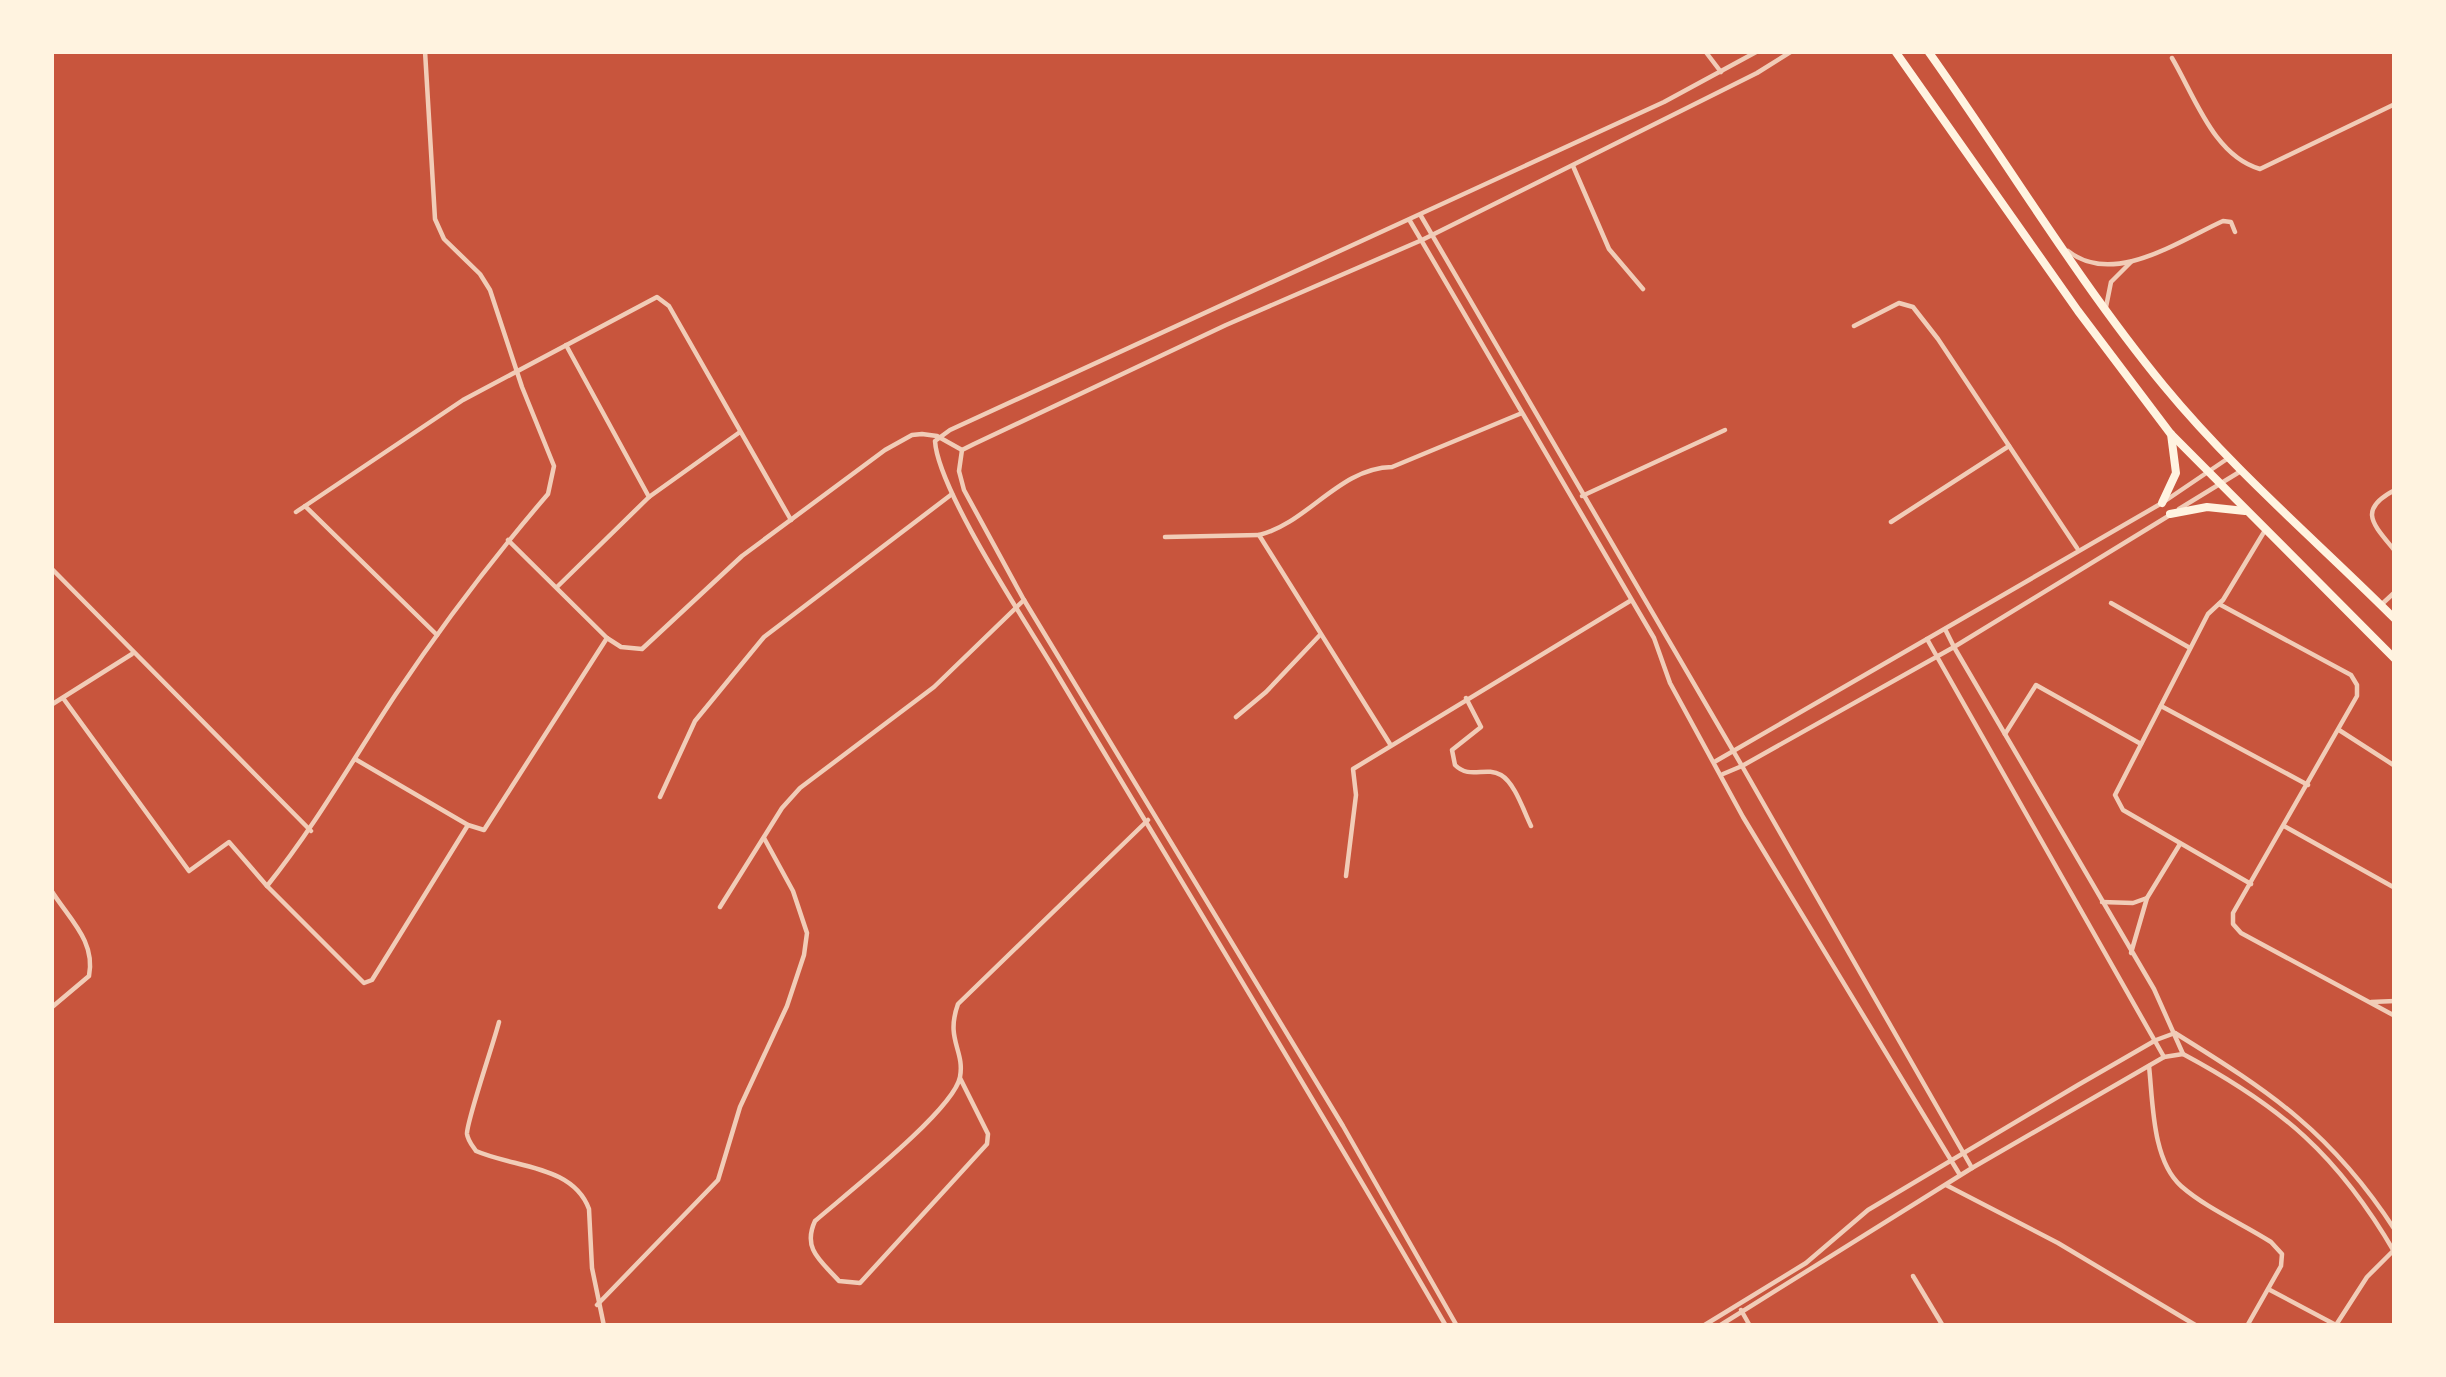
<svg xmlns="http://www.w3.org/2000/svg" width="2446" height="1377" viewBox="0 0 2446 1377" font-family="'Varela Round',sans-serif">
<rect width="100%" height="100%" fill="#c8553d"/>
<g fill="none" stroke-linecap="round" stroke-linejoin="round">
<g stroke="#f1ccb7" stroke-width="4.5">
<path d="M 1705,51 L 1721,72"/>
<path d="M 2172,58 C 2195,97 2214,156 2260,169 L 2395,104"/>
<path d="M 1573,166 L 1609,249 L 1643,289"/>
<path d="M 1421,216 L 1742,766 L 1723,774"/>
<path d="M 1410,221 L 1654,638 L 1670,683 L 1743,817 L 1960,1175"/>
<path d="M 2068,251 C 2113,287 2179,241 2223,221 L 2231,222 L 2235,232"/>
<path d="M 2106,307 L 2111,282 L 2131,262"/>
<path d="M 1854,326 L 1899,303 L 1913,307 L 1938,339 L 2077,548"/>
<path d="M 566,345 L 649,497"/>
<path d="M 2395,490 C 2356,510 2374,525 2395,551"/>
<path d="M 1582,496 L 1725,430"/>
<path d="M 305,506 L 463,400 L 657,297 L 669,306 L 791,520"/>
<path d="M 2179,509 L 2241,471"/>
<path d="M 296,512 L 305,506 L 437,635"/>
<path d="M 2170,515 L 1954,647 L 2154,989 L 2183,1054"/>
<path d="M 1891,522 L 2009,446"/>
<path d="M 1165,537 L 1259,535"/>
<path d="M 508,540 L 607,638 L 621,647 L 642,649 L 742,556 L 885,450 L 912,435 L 922,434 L 937,436 L 962,450"/>
<path d="M 51,568 L 311,831"/>
<path d="M 557,587 L 649,497 L 740,432"/>
<path d="M 2111,603 L 2190,648"/>
<path d="M 2219,604 L 2351,675 L 2357,685 L 2357,696 L 2233,913 L 2233,924 L 2241,933 L 2395,1016"/>
<path d="M 2382,604 L 2395,592"/>
<path d="M 1945,629 L 1954,647 L 1742,766 L 1972,1168"/>
<path d="M 1927,639 L 2164,1057 L 2183,1054 C 2282,1107 2338,1155 2395,1253"/>
<path d="M 63,698 L 189,871 L 229,842 L 267,886 L 364,983 L 372,980 L 468,825"/>
<path d="M 1466,698 L 1481,727 L 1452,750 L 1455,765 C 1470,780 1485,766 1501,775 C 1515,783 1524,812 1531,826"/>
<path d="M 51,705 L 132,654"/>
<path d="M 2161,706 L 2308,785"/>
<path d="M 1236,717 L 1266,692 L 1319,636"/>
<path d="M 2339,730 L 2395,766"/>
<path d="M 2005,734 L 2036,685 L 2141,744"/>
<path d="M 1390,744 L 1259,535 C 1308,523 1339,468 1392,467 L 1522,413"/>
<path d="M 355,759 L 468,825 L 484,830 L 607,638"/>
<path d="M 1716,761 L 2162,503 L 2227,459"/>
<path d="M 660,797 L 695,721 L 764,637 L 952,494"/>
<path d="M 2284,826 L 2395,888"/>
<path d="M 1346,876 L 1356,795 L 1353,769 L 1630,601"/>
<path d="M 2251,884 L 2123,810 L 2115,795 L 2208,614 L 2223,600 L 2264,532"/>
<path d="M 267,886 C 316,825 353,759 396,694 C 443,624 493,558 548,494 L 554,466 L 522,387 L 490,290 L 480,274 L 444,239 L 435,219 L 425,51"/>
<path d="M 51,890 C 69,919 96,941 89,976 L 51,1008"/>
<path d="M 2102,902 L 2133,903 L 2147,898"/>
<path d="M 720,907 L 782,808 L 800,788 L 934,687 L 1024,600"/>
<path d="M 2131,953 L 2147,898 L 2180,844"/>
<path d="M 2371,1002 L 2395,1001"/>
<path d="M 499,1022 C 494,1042 466,1123 467,1134 C 468,1141 472,1145 476,1151 C 515,1168 573,1165 589,1209 L 592,1268 L 604,1326"/>
<path d="M 2175,1033 C 2272,1093 2332,1133 2395,1230"/>
<path d="M 2149,1066 C 2153,1102 2152,1160 2181,1186 C 2206,1208 2243,1224 2271,1242 L 2282,1254 L 2281,1266 L 2247,1326"/>
<path d="M 960,1078 L 988,1134 L 987,1144 L 860,1283 L 839,1281 C 821,1261 802,1249 815,1221 C 845,1195 954,1110 960,1077 C 965,1050 945,1040 958,1004 L 1148,820"/>
<path d="M 1946,1185 L 2058,1243 L 2197,1326"/>
<path d="M 1913,1276 L 1943,1326"/>
<path d="M 2270,1290 L 2334,1324"/>
<path d="M 597,1305 L 718,1180 L 740,1107 L 787,1006 L 804,955 L 807,933 L 793,891 L 764,838"/>
<path d="M 1741,1310 L 1750,1326"/>
<path d="M 2336,1325 L 2367,1277 L 2394,1250"/>
<path d="M 1446,1326 C 1319,1107 1187,891 1057,674 C 1028,625 938,491 935,441 L 950,430 L 1664,102 L 1758,51"/>
<path d="M 1457,1326 L 1343,1126 L 1024,600 L 964,490 L 959,471 L 962,450 L 974,444 L 1226,325 L 1422,240 L 1757,73 L 1792,51"/>
<path d="M 1703,1326 L 1806,1263 L 1868,1210 L 2078,1085 L 2156,1040 L 2175,1033"/>
<path d="M 1719,1326 L 1972,1168 L 2164,1057"/>
</g>
<g stroke="#fff3e0" stroke-width="8">
<path d="M 1895,51 L 2078,311 L 2170,433 L 2395,659"/>
<path d="M 1928,51 C 2007,162 2077,280 2164,386 C 2234,471 2318,542 2395,619"/>
<path d="M 2162,503 L 2176,473 L 2171,434"/>
<path d="M 2170,514 L 2207,507 L 2245,511"/>
</g>
</g>
<rect width="2446" height="1377" fill="none" stroke="#fff3e0" stroke-width="108"/>
</svg>
